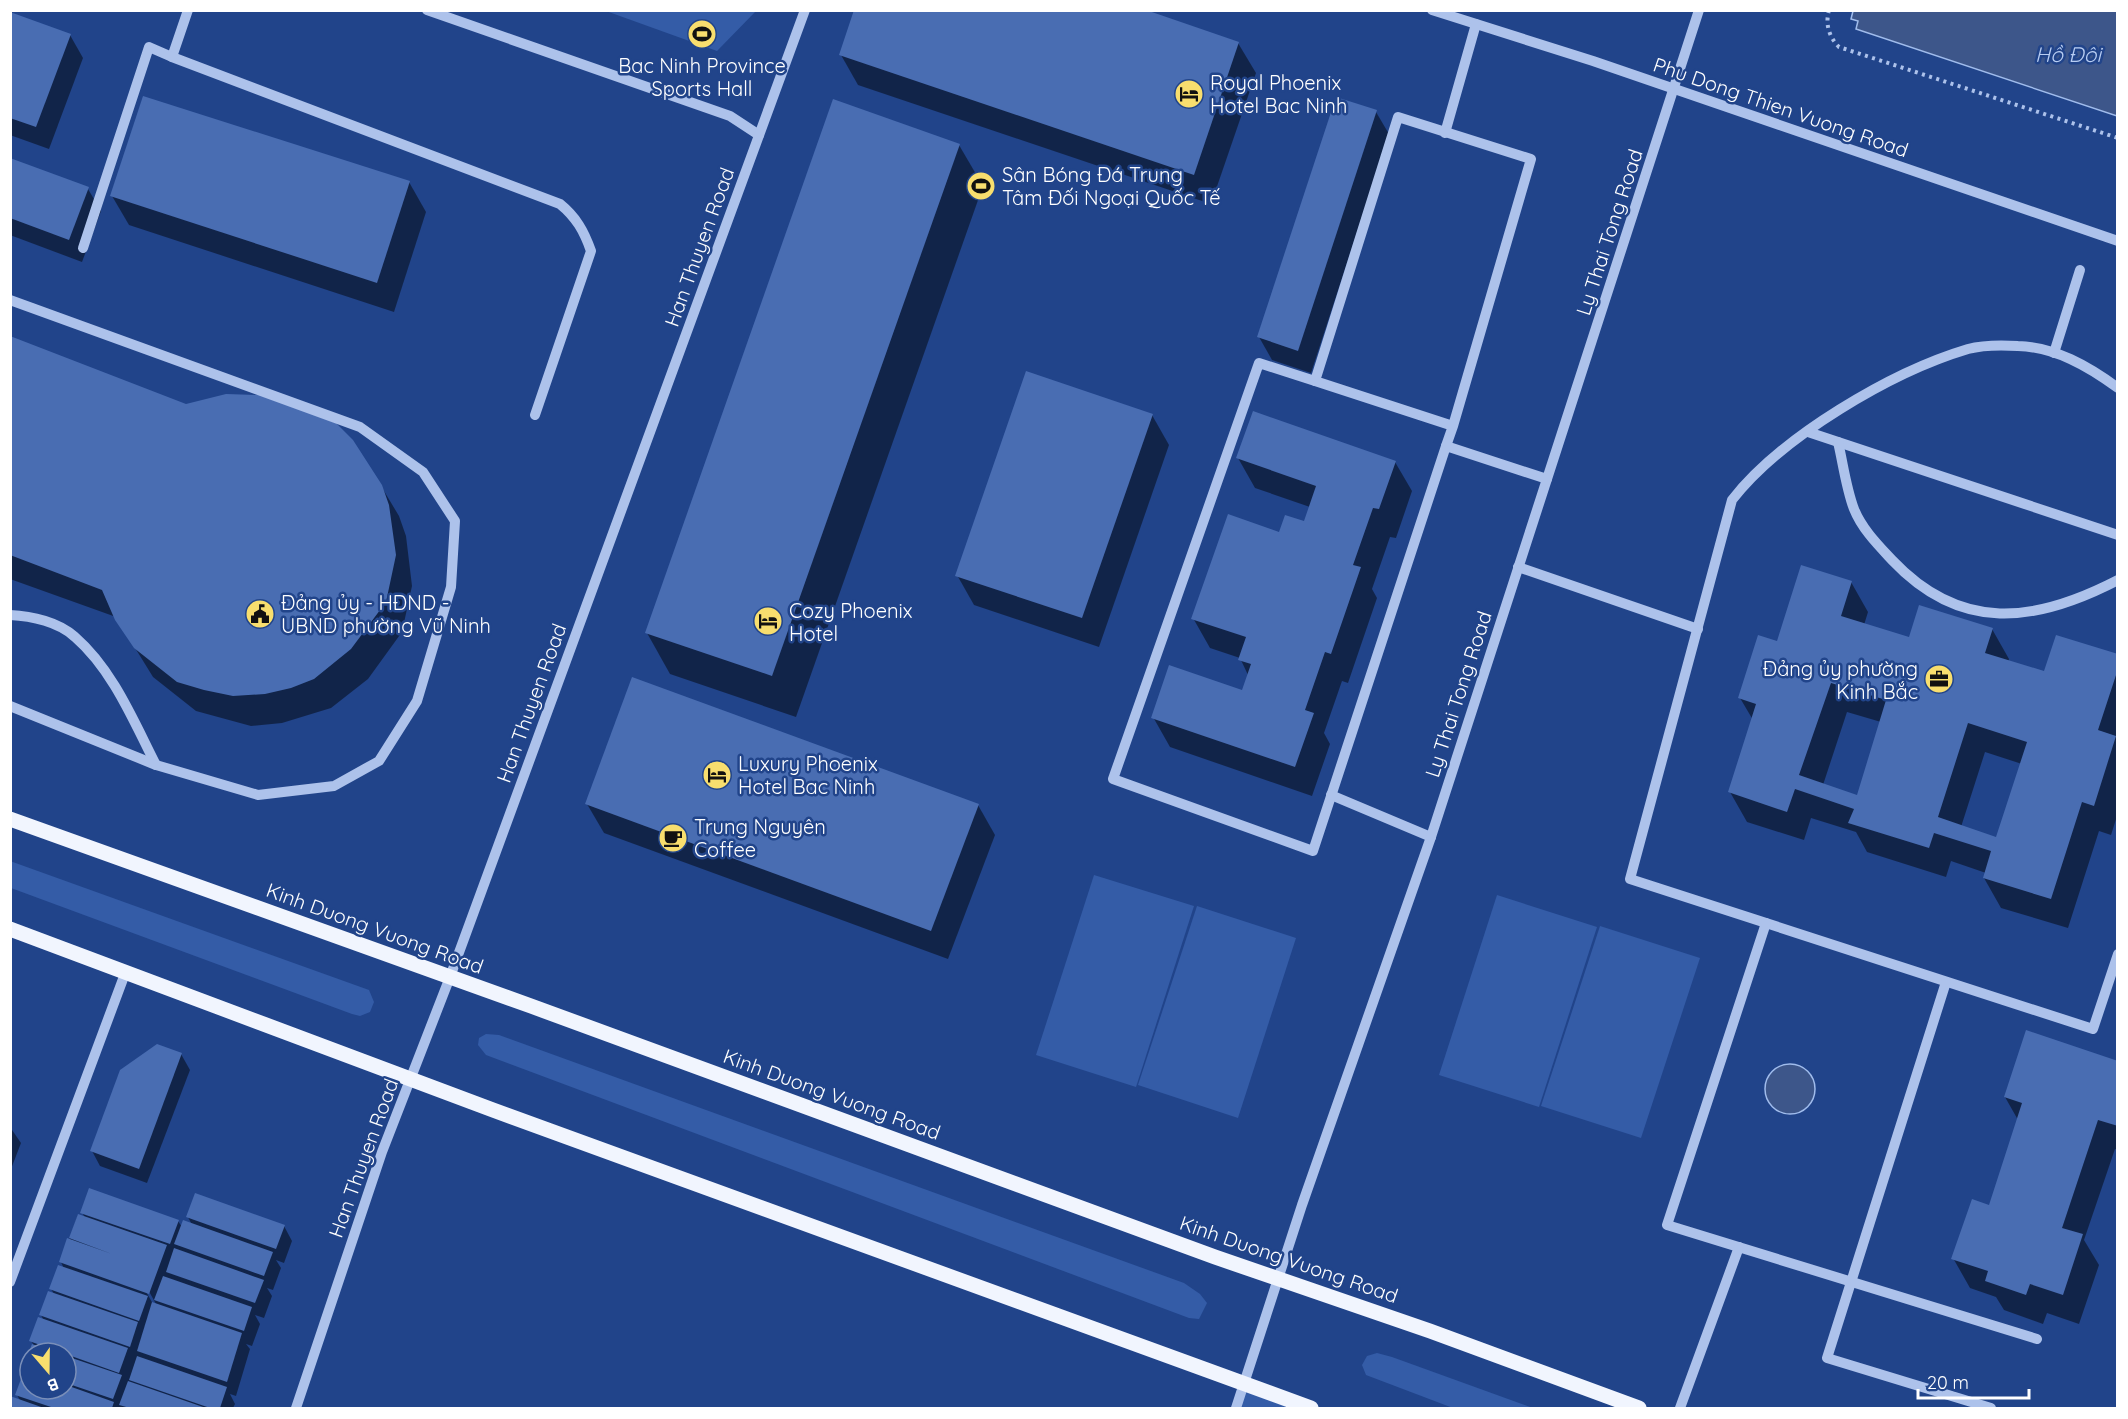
<svg xmlns="http://www.w3.org/2000/svg" width="2128" height="1419" viewBox="0 0 2128 1419" font-family="Quicksand,sans-serif">
<rect width="100%" height="100%" fill="#21448a"/>
<g fill="#345ca7">
<path d="M 606,11 L 756,10 L 756,11 L 717,51 Z"/>
<path d="M 10,861 L 369,990 L 374,1002 L 370,1012 L 360,1016 L 352,1014 L 11,888 Z"/>
<path d="M 1094,875 L 1194,906 L 1136,1087 L 1036,1055 Z"/>
<path d="M 1497,895 L 1597,927 L 1539,1107 L 1439,1075 Z"/>
<path d="M 1197,906 L 1296,938 L 1238,1118 L 1138,1085 Z"/>
<path d="M 1600,926 L 1700,958 L 1641,1138 L 1541,1106 Z"/>
<path d="M 486,1034 L 499,1035 L 1184,1283 L 1200,1294 L 1207,1303 L 1199,1319 L 1189,1318 L 486,1055 L 478,1045 L 479,1038 Z"/>
<path d="M 1377,1353 L 1392,1357 L 1533,1408 L 1453,1408 L 1366,1375 L 1362,1365 L 1367,1356 Z"/>
<path d="M 1244,1386 L 1311,1408 L 1236,1408 Z"/>
</g>
<g fill="#3d568a" stroke="#a0bcec" stroke-width="1.5">
<path d="M 1853,11 L 2117,11 L 2117,116 L 1856,29 L 1858,21 L 1851,19 Z"/>
<circle cx="1790" cy="1089" r="25"/>
</g>
<g fill="#0007" fill-rule="evenodd">
<path d="M 10,14 L 70,35 L 83,58 L 49,149 L 10,135 Z"/>
<path d="M 1238,43 L 1256,73 L 1211,204 L 858,85 L 841,55 Z"/>
<path d="M 1376,112 L 1389,134 L 1311,373 L 1272,360 L 1259,337 Z"/>
<path d="M 959,145 L 983,186 L 796,717 L 670,674 L 647,633 Z"/>
<path d="M 10,159 L 88,189 L 101,211 L 82,262 L 10,235 Z"/>
<path d="M 409,182 L 426,212 L 394,312 L 129,225 L 112,196 Z"/>
<path d="M 10,337 L 381,486 L 399,516 L 406,536 L 412,586 L 402,632 L 368,679 L 331,708 L 282,723 L 251,726 L 196,711 L 153,677 L 116,617 L 10,579 Z"/>
<path d="M 1152,415 L 1169,445 L 1099,647 L 974,605 L 957,575 Z"/>
<path d="M 1238,458 L 1395,462 L 1412,491 L 1396,538 L 1390,537 L 1372,589 L 1377,598 L 1348,683 L 1342,681 L 1324,733 L 1330,744 L 1312,796 L 1170,747 L 1153,717 L 1243,692 L 1248,675 L 1240,658 L 1210,648 L 1193,618 L 1280,534 L 1305,523 L 1310,507 L 1255,488 Z"/>
<path d="M 1851,582 L 1868,612 L 1864,625 L 1910,639 L 1992,629 L 2009,659 L 2008,662 L 2045,673 L 2118,656 L 2118,813 L 2111,835 L 2099,831 L 2068,928 L 2001,908 L 1984,878 L 1986,873 L 1951,861 L 1946,877 L 1867,852 L 1856,832 L 1811,818 L 1804,840 L 1747,822 L 1730,792 L 1753,720 L 1740,698 L 1778,643 ZM 1847,712 L 1881,722 L 1858,797 L 1823,785 ZM 1985,752 L 2022,764 L 1997,839 L 1961,827 Z"/>
<path d="M 587,804 L 978,805 L 995,835 L 948,959 L 604,833 Z"/>
<path d="M 181,1054 L 190,1070 L 147,1183 L 100,1166 L 92,1151 Z"/>
<path d="M 2118,1062 L 2118,1150 L 2115,1149 L 2084,1240 L 2099,1265 L 2079,1324 L 2047,1313 L 2043,1324 L 2004,1310 L 1996,1297 L 1970,1288 L 1953,1258 L 1989,1207 L 2018,1120 L 2005,1097 Z"/>
<path d="M 10,1127 L 21,1143 L 11,1169 L 10,1169 Z"/>
<path d="M 82,1212 L 178,1221 L 182,1227 L 192,1225 L 188,1217 L 284,1226 L 292,1241 L 284,1263 L 276,1260 L 281,1268 L 273,1290 L 267,1288 L 272,1296 L 264,1318 L 255,1315 L 260,1324 L 252,1346 L 246,1344 L 250,1349 L 236,1396 L 230,1394 L 235,1404 L 233,1408 L 10,1408 L 10,1398 L 21,1402 L 17,1395 L 29,1374 L 25,1367 L 30,1353 L 30,1389 L 66,1389 L 66,1353 L 30,1353 L 33,1344 L 31,1341 L 44,1321 L 41,1315 L 54,1294 L 51,1289 L 64,1269 L 61,1262 L 78,1215 L 85,1218 ZM 146,1286 L 156,1304 L 153,1304 L 144,1288 Z"/>
</g>
<g fill="#496db2" fill-rule="evenodd">
<path d="M 854,10 L 1146,10 L 1239,42 L 1194,175 L 839,55 Z"/>
<path d="M 10,12 L 71,34 L 36,127 L 10,118 Z"/>
<path d="M 143,96 L 410,181 L 377,283 L 110,196 Z"/>
<path d="M 1336,97 L 1377,110 L 1298,351 L 1257,337 Z"/>
<path d="M 833,99 L 960,144 L 772,676 L 645,633 Z"/>
<path d="M 10,158 L 89,187 L 69,240 L 10,218 Z"/>
<path d="M 10,336 L 186,404 L 226,394 L 260,395 L 336,423 L 353,440 L 382,485 L 389,505 L 396,555 L 386,602 L 351,649 L 314,679 L 291,688 L 265,694 L 233,696 L 204,690 L 177,682 L 134,648 L 115,620 L 102,590 L 10,555 Z"/>
<path d="M 1026,371 L 1153,414 L 1082,618 L 955,576 Z"/>
<path d="M 1253,411 L 1396,461 L 1379,509 L 1373,508 L 1353,565 L 1361,567 L 1331,654 L 1325,652 L 1305,710 L 1314,713 L 1295,767 L 1151,718 L 1169,665 L 1242,690 L 1251,664 L 1238,660 L 1246,637 L 1191,619 L 1228,514 L 1279,532 L 1285,515 L 1304,521 L 1316,486 L 1236,458 Z"/>
<path d="M 1801,565 L 1852,581 L 1841,616 L 1909,637 L 1919,605 L 1993,628 L 1985,653 L 2044,671 L 2056,635 L 2118,654 L 2118,669 L 2098,730 L 2116,736 L 2094,806 L 2082,802 L 2051,899 L 1983,878 L 1991,851 L 1934,833 L 1929,848 L 1848,823 L 1854,809 L 1795,789 L 1787,812 L 1728,792 L 1756,704 L 1738,698 L 1758,635 L 1777,641 ZM 1831,683 L 1886,700 L 1857,795 L 1799,775 ZM 1968,723 L 2027,742 L 1996,837 L 1938,817 Z"/>
<path d="M 632,677 L 979,804 L 931,931 L 585,804 Z"/>
<path d="M 2026,1030 L 2118,1061 L 2118,1126 L 2098,1120 L 2062,1228 L 2083,1234 L 2063,1295 L 2030,1284 L 2026,1295 L 1985,1281 L 1988,1271 L 1951,1259 L 1972,1199 L 1989,1205 L 2022,1103 L 2004,1097 Z"/>
<path d="M 157,1044 L 182,1053 L 139,1169 L 90,1151 L 120,1070 Z"/>
<path d="M 89,1188 L 179,1220 L 170,1244 L 80,1213 Z"/>
<path d="M 195,1193 L 285,1225 L 276,1249 L 186,1217 Z"/>
<path d="M 78,1214 L 167,1245 L 149,1294 L 59,1262 L 67,1238 L 112,1254 L 69,1238 Z"/>
<path d="M 183,1220 L 273,1252 L 264,1276 L 174,1244 Z"/>
<path d="M 174,1248 L 264,1280 L 255,1303 L 166,1272 Z"/>
<path d="M 58,1265 L 148,1296 L 139,1321 L 49,1289 Z"/>
<path d="M 163,1276 L 252,1307 L 244,1331 L 154,1300 Z"/>
<path d="M 48,1291 L 138,1322 L 130,1347 L 39,1315 Z"/>
<path d="M 152,1302 L 242,1333 L 227,1382 L 137,1351 Z"/>
<path d="M 38,1317 L 128,1348 L 119,1373 L 29,1341 Z"/>
<path d="M 32,1344 L 57,1353 L 30,1353 L 30,1370 L 23,1368 Z"/>
<path d="M 66,1356 L 122,1375 L 113,1399 L 66,1383 Z"/>
<path d="M 137,1356 L 227,1387 L 220,1408 L 210,1408 L 129,1380 Z"/>
<path d="M 24,1371 L 30,1373 L 30,1389 L 66,1389 L 66,1385 L 114,1402 L 112,1408 L 54,1408 L 15,1395 Z"/>
<path d="M 128,1381 L 206,1408 L 130,1408 L 119,1405 Z"/>
<path d="M 10,1396 L 44,1408 L 10,1408 Z"/>
</g>
<g fill="none" stroke-linecap="round" stroke-linejoin="round">
<path stroke="#adc2eb" stroke-width="4" stroke-dasharray="3 4.5" stroke-linecap="butt" d="M 1829,10 C 1825,24 1829,37 1839,47 L 2118,138"/>
<g stroke="#adc2eb" stroke-width="10">
<path d="M 188,10 L 172,57 L 560,204 C 576,217 584,231 591,251 L 535,415"/>
<path d="M 427,10 L 730,116 L 759,135"/>
<path d="M 1432,10 L 1593,61 L 2118,241"/>
<path d="M 1445,133 L 1476,24"/>
<path d="M 83,248 L 149,47 L 172,57"/>
<path d="M 10,300 L 360,427 L 423,472 L 455,521 L 451,587 L 417,701 L 379,761 L 334,786 L 258,795 L 156,765 L 10,706"/>
<path d="M 2054,353 L 2080,270"/>
<path d="M 1315,381 L 1259,363 L 1113,779 L 1313,851 L 1446,446 L 1547,479"/>
<path d="M 2118,388 C 2088,366 2055,347 2018,346 C 2002,345 1983,345 1968,349 C 1891,372 1781,437 1732,500 L 1630,879 L 2093,1029 L 2118,954"/>
<path d="M 1808,432 L 2118,535"/>
<path d="M 1838,442 C 1843,463 1846,488 1854,509 C 1862,529 1878,545 1892,560 C 1961,633 2035,623 2118,580"/>
<path d="M 1446,446 L 1453,426 L 1531,159 L 1398,117 L 1315,381 L 1453,426"/>
<path d="M 1518,567 L 1698,629"/>
<path d="M 10,615 C 32,616 59,622 75,637 C 113,670 134,722 156,765"/>
<path d="M 1331,795 L 1431,837"/>
<path d="M 1766,923 L 1667,1225 L 2037,1339"/>
<path d="M 1946,982 L 1827,1358 L 1991,1408"/>
<path d="M 10,1282 L 126,971"/>
<path d="M 296,1408 L 382,1152 L 450,977 L 805,10"/>
<path d="M 1236,1408 L 1302,1205 L 1431,837 L 1699,10"/>
<path d="M 1680,1408 L 1739,1247"/>
</g>
<g stroke="#f1f5fe" stroke-width="15">
<path d="M 10,819 L 531,1006 L 1215,1257 L 1430,1331 L 1639,1408"/>
<path d="M 10,929 L 493,1110 L 1311,1408"/>
</g>
</g>
<defs>
<g id="stadium-disc" transform="scale(1.5)"><circle r="9.5" fill="#f8de6e" stroke="#21448a"/><path d="M0-5a6.5 5 0 1 0 0 10a6.5 5 0 1 0 0-10ZM-3.5-1.8h7v3.6h-7Z" fill="#111"/></g>
<g id="hotel-disc" transform="scale(1.5)"><circle r="9.5" fill="#f8de6e" stroke="#21448a"/><path d="M-6-4.5h1.5V1H6V5H4.5V3h-9V5H-6ZM-4 0a1.8 1.8 0 1 1 3.6 0ZM.5 0V-2.5h3Q6-2.5 6 0Z" fill="#111"/></g>
<g id="civic-disc" transform="scale(1.5)"><circle r="9.5" fill="#f8de6e" stroke="#21448a"/><path d="M-.6-6.5H3V-4.5H.6V-3L4-1V1h2V6H-6V1h2V-1L-.6-3ZM-1.2 2.5V6h2.4V2.5Z" fill="#111"/></g>
<g id="office-disc" transform="scale(1.5)"><circle r="9.5" fill="#f8de6e" stroke="#21448a"/><path d="M-6-3h4V-5.5h4V-3h4V5H-6ZM-1-4.5V-3h2v-1.5ZM-6 0V1H6V0Z" fill="#111"/></g>
<g id="cafe-disc" transform="scale(1.5)"><circle r="9.5" fill="#f8de6e" stroke="#21448a"/><path d="M-5.5-4.5H6V0H3Q3 3.5 0 3.5H-2.5Q-5.5 3.5-5.5 0ZM3-3.2v2h1.7v-2ZM-6 4.5H4V6H-6Z" fill="#111"/></g>
</defs>
<g fill-rule="evenodd">
<use href="#stadium-disc" x="702" y="34"/>
<use href="#hotel-disc" x="1189" y="94"/>
<use href="#stadium-disc" x="981" y="186"/>
<use href="#civic-disc" x="260" y="614"/>
<use href="#hotel-disc" x="768" y="621"/>
<use href="#office-disc" x="1939" y="679"/>
<use href="#hotel-disc" x="717" y="775"/>
<use href="#cafe-disc" x="673" y="838"/>
</g>
<g text-anchor="middle" dominant-baseline="central" stroke-width="5" stroke-linejoin="round" paint-order="stroke">
<g font-size="20" fill="#fff" stroke="#21448a" text-anchor="start">
<text x="702" y="65" text-anchor="middle">Bac Ninh Province<tspan x="702" dy="23">Sports Hall</tspan></text>
<text x="1210" y="82">Royal Phoenix<tspan x="1210" dy="23">Hotel Bac Ninh</tspan></text>
<text x="1002" y="174">Sân Bóng Đá Trung<tspan x="1002" dy="23">Tâm Đối Ngoại Quốc Tế</tspan></text>
<text x="281" y="602">Đảng ủy - HĐND -<tspan x="281" dy="23">UBND phường Vũ Ninh</tspan></text>
<text x="789" y="610">Cozy Phoenix<tspan x="789" dy="23">Hotel</tspan></text>
<text x="1918" y="668" text-anchor="end">Đảng ủy phường<tspan x="1918" dy="23">Kinh Bắc</tspan></text>
<text x="738" y="763">Luxury Phoenix<tspan x="738" dy="23">Hotel Bac Ninh</tspan></text>
<text x="694" y="826">Trung Nguyên<tspan x="694" dy="23">Coffee</tspan></text>
</g>
<g font-size="20" fill="#fff" stroke="#21448a">
<text transform="translate(1781 107) rotate(19)">Phu Dong Thien Vuong Road</text>
<text transform="translate(1609 232) rotate(-72)">Ly Thai Tong Road</text>
<text transform="translate(699 247) rotate(-70)">Han Thuyen Road</text>
<text transform="translate(1458 694) rotate(-72)">Ly Thai Tong Road</text>
<text transform="translate(531 703) rotate(-70)">Han Thuyen Road</text>
<text transform="translate(375 928) rotate(20)">Kinh Duong Vuong Road</text>
<text transform="translate(832 1094) rotate(20)">Kinh Duong Vuong Road</text>
<text transform="translate(363 1158) rotate(-70)">Han Thuyen Road</text>
<text transform="translate(1289 1259) rotate(19)">Kinh Duong Vuong Road</text>
</g>
<g font-size="21" font-style="italic" fill="#b8cdf2" stroke="#21448a">
<text x="2068" y="54">Hồ Đôi</text>
</g>
</g>
<rect width="2128" height="1419" fill="none" stroke="#ffffff" stroke-width="24"/>
<g transform="translate(48 1371) rotate(160)"><circle r="28" fill="#21448a" stroke="#7a8fb9" stroke-width="1.5"/>
<path d="M0-4.5L10 22L0 15L-10 22Z" fill="#f8de6e"/>
<text y="-9" font-size="16" font-weight="bold" text-anchor="middle" fill="#ffffff">B</text>
</g>
<path d="M1918 1389v9h111v-9" fill="none" stroke="#ffffff" stroke-width="3"/>
<text x="1927" y="1389" font-size="18" fill="#ffffff" stroke="#21448a" stroke-width="4.5" paint-order="stroke">20 m</text>
</svg>
